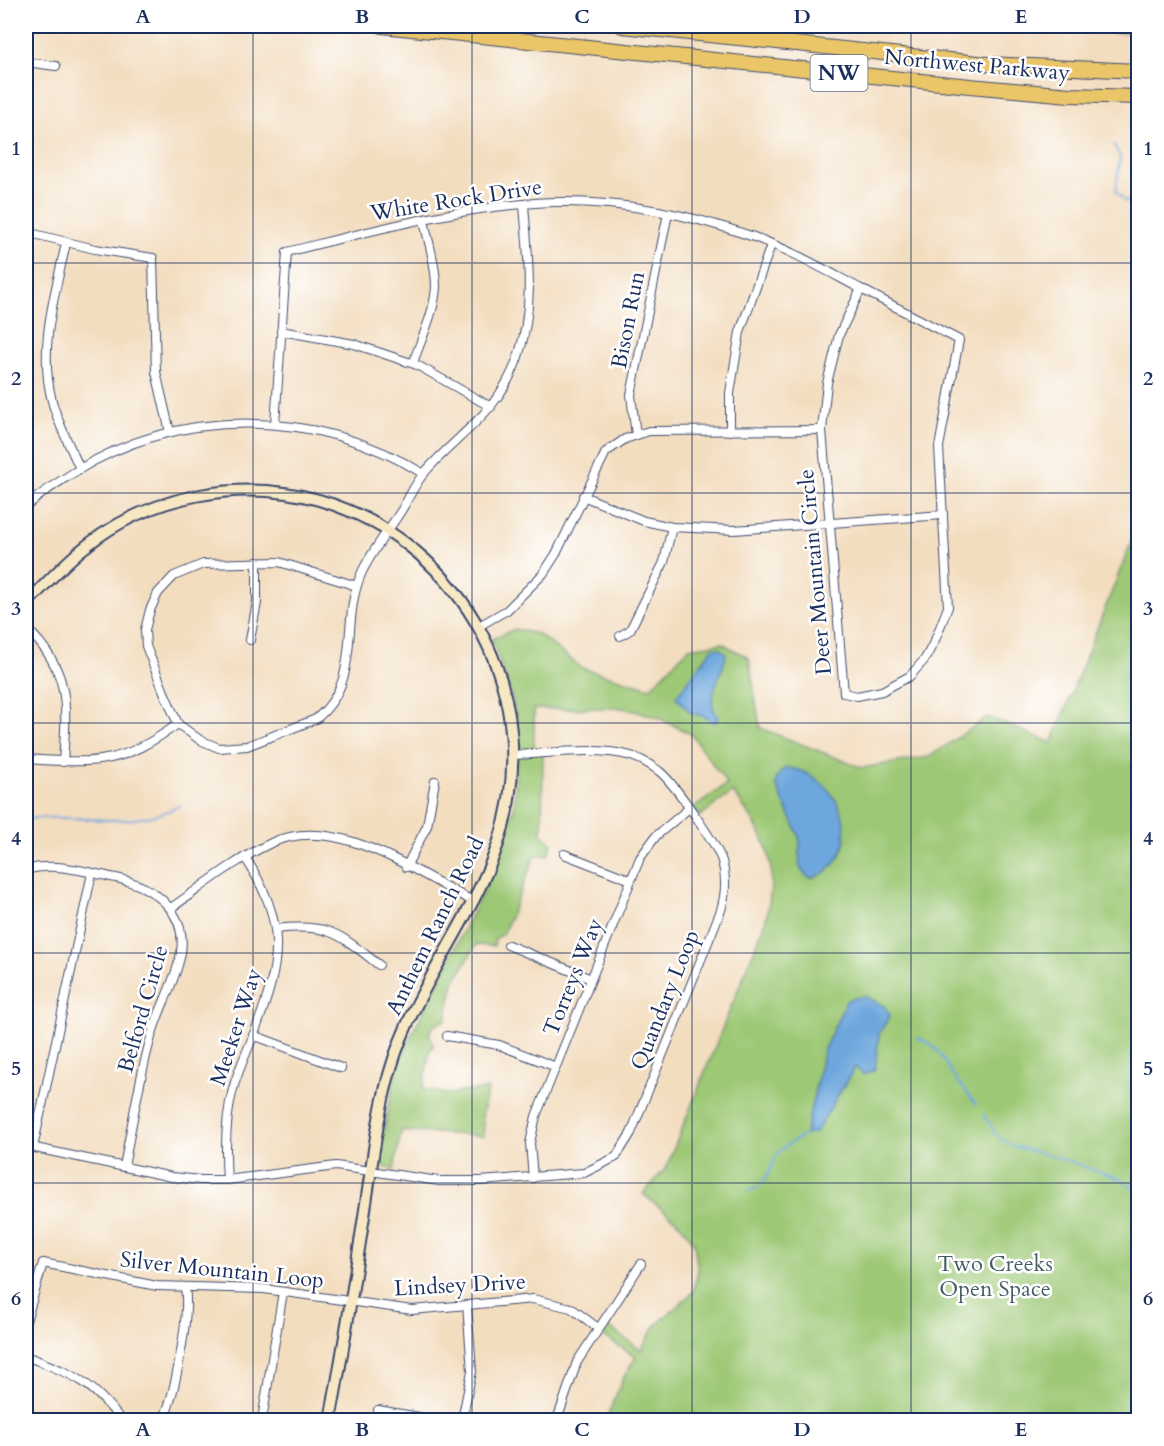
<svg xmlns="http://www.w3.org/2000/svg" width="1164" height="1446" viewBox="0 0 1164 1446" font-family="Cardo,serif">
<rect width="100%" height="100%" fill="#fff"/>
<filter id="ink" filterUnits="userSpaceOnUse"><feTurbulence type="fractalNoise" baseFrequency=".0167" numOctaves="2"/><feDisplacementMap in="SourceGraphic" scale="12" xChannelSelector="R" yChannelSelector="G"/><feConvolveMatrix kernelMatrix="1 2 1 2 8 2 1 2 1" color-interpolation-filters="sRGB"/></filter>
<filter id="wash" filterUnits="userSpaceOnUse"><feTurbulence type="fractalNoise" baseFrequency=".008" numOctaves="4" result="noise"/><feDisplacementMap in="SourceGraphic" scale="24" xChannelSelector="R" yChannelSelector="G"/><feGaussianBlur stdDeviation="1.35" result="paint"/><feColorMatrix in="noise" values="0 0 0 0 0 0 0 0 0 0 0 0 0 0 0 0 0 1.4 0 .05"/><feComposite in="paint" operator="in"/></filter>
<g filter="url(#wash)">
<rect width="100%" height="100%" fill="#f3ddbf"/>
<g fill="#9dc874" stroke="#5c7c69" stroke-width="1.5">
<path d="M 970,26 L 1138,26 L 1138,33 L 1014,30 Z"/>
<path d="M 1138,525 L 1138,1420 L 606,1420 L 622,1380 L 636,1357 L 600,1334 L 606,1325 L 641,1350 L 655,1326 L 693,1292 L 698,1272 L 694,1242 L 679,1223 L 643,1194 L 666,1168 L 765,923 C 779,862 770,842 733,792 L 700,816 L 694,808 L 727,784 L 691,734 L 657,717 L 623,708 L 534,709 L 534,749 L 543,749 L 542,834 L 552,844 L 548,855 L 535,856 L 504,932 L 495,940 L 494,946 L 476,945 L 454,982 L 446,1020 L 434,1025 L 429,1033 L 434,1048 L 430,1049 L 423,1089 L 446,1094 L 488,1089 L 482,1116 L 484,1136 L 401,1131 L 394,1170 L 384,1167 L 379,1160 L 380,1152 L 397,1064 L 498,861 L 514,808 L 518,742 L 513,701 L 492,639 L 515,629 L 538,634 L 582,668 L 650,688 L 689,648 L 722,643 L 749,658 L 760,728 L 862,768 L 929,757 L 988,717 L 1052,743 Z"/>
</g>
<g fill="#6ea7dd" stroke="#446b9e" stroke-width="1.5">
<path d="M 713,648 L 719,648 L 726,653 C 725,674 702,699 718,717 L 716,722 L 712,722 L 706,717 L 691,713 L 676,697 Z"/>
<path d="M 785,768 C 831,769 868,835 828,870 C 824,874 817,876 811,878 C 792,870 803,853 799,837 C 795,823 777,791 776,784 C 776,777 780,773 785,768 Z"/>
<path d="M 864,996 L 884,1006 L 890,1015 L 879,1034 L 875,1069 L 864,1075 L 855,1067 L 816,1132 L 805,1135 L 824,1049 L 847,1000 Z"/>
</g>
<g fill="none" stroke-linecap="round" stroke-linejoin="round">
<g stroke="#6ea7dd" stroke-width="2">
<path d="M 1114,145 L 1120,157 L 1116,191 L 1124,201 L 1138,202"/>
<path d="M 26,819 C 78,812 131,833 180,805"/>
<path d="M 918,1038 C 938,1045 942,1058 953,1075 C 960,1085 969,1095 976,1105"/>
<path d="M 984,1115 L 997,1136 L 1011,1146 L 1053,1156 L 1123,1180 L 1138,1191"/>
<path d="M 748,1191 C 768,1188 769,1165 780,1151 C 787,1144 796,1140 805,1135"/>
</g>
</g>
</g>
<g filter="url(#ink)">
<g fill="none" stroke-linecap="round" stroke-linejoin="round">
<g stroke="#3b496d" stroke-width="10">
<g id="street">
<path d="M 26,62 L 56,66"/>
<path d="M 26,232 L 95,249 L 153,258 L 156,372 L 170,432"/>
<path d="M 66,243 C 55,295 38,347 52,401 C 58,424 70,446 80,469"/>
<path d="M 861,289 L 959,340 L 939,447 L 948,607 L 935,640 L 925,659 L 910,676 L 882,691 L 857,696 L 844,693 L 822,430 L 827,383 L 839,335 Z"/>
<path d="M 281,331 L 354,344 L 417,365 L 491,407"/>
<path d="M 413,363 C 421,339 435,312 436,286 C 436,263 428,242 424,220"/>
<path d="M 275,424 L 287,252 C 375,230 464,205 555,202 C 620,201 689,214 751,236 C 789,249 825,270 861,289"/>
<path d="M 730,431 L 730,393 L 740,332 L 771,245"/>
<path d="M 636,435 L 631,395 L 668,213"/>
<path d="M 583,496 L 644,521 L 672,527 L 734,530 L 943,515"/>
<path d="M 26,507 C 39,494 57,483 73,473 C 181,406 316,408 424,474"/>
<path d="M 357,586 L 279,562 L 203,564 L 174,576 L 158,593 L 150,610 L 145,630 L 146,646 L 164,692 L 178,724 L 200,740 L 219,748 L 247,746 L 316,719 C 364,680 339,622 362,572 C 372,551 388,531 401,511 C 409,498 415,483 425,472 C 460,432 499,413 518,357 C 535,306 528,257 524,205"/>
<path d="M 479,626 L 507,610 L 543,574 L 556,554 L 606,452 L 625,439 L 649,431 L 822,430"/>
<path d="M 26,628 C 71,670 67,705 63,762"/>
<path d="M 620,636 L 630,630 L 664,562 L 672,527"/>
<path d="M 250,640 L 257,602 L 257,562"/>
<path d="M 26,759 C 97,763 117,767 178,724"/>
<path d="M 564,854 L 631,880"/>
<path d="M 406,867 L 427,826 L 435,781"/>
<path d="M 26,870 C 54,862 83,871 111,877 C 155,885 194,914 178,965 C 171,989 158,1012 151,1037 C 139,1080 132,1124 124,1167"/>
<path d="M 171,908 C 203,886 235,860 271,843 C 337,813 414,872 471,900"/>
<path d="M 276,929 C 330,923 339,934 379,965"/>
<path d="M 508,945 L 591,979"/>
<path d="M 253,1035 L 341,1068"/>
<path d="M 447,1036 L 499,1045 L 556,1067"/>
<path d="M 26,1146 L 172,1177 L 201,1180 L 227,1180 L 336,1166 L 439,1181 L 480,1181 L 584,1173 L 616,1157 L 631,1133 L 721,910 C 726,893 727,878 722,861 C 716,843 674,783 659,771 C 651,765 641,759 631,756 C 598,746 547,754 512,755"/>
<path d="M 33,1148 L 92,873"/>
<path d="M 533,1178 L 530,1143 L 536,1116 L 640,858 L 656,836 L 688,809"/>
<path d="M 227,1180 C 225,1150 225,1118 233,1089 C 238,1070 247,1052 254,1034 C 282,961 288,925 245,857"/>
<path d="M 26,1321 L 43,1263 L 157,1286 L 264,1289 L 412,1310 L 533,1299 L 571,1308 L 598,1328"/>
<path d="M 26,1356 C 75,1376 87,1377 121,1420"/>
<path d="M 378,1410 L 437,1420"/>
<path d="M 163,1420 C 175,1396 190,1314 185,1288"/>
<path d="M 262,1420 L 283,1292"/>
<path d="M 462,1420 L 472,1371 L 467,1305"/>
<path d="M 557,1420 L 577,1362 L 641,1264"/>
</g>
</g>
<g stroke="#3b496d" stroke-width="14">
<path id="secondary" d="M 26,604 C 45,585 63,564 85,547 C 149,495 240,478 319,500 C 466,543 547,699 498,844 C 471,922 414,989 391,1068 C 378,1111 373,1158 366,1203 C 355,1276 344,1348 330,1420"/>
</g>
<g stroke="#3b496d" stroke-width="16">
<g id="highway">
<path d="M 382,26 L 970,86 L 1069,95 L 1138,97"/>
<path d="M 622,26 L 988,64 L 1138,71"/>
</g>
</g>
<use href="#street" stroke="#fff" stroke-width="8"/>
<use href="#secondary" stroke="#f7e8c3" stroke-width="10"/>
<use href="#highway" stroke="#ebc669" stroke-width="14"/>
</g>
</g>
<path fill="none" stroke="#1b2f5e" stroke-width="1.5" stroke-opacity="0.55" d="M 253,26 L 253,1420M 472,26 L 472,1420M 692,26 L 692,1420M 911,26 L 911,1420M 26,263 L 1138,263M 26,493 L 1138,493M 26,723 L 1138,723M 26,953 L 1138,953M 26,1183 L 1138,1183"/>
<g text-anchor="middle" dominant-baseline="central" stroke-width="5" stroke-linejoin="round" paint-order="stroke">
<rect fill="#fff" stroke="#5f6d8e" stroke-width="1.5" x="810.5" y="55" width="57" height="36" rx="4.5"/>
<g font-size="21" font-weight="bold" fill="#1b2f5e">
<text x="839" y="73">NW</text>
</g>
<g font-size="22" fill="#1b2f5e" stroke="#fff">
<text transform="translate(977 65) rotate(5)">Northwest Parkway</text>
<text transform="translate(456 200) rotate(-9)">White Rock Drive</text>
<text transform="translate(628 320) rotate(-79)">Bison Run</text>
<text transform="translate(815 572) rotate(-95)">Deer Mountain Circle</text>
<text transform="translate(435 926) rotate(-64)">Anthem Ranch Road</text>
<text transform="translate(573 977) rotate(-68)">Torreys Way</text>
<text transform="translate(665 1000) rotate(-68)">Quandary Loop</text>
<text transform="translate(143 1009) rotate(-74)">Belford Circle</text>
<text transform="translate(236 1027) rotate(-72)">Meeker Way</text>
<text transform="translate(222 1270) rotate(6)">Silver Mountain Loop</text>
<text transform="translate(460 1285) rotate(-3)">Lindsey Drive</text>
</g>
<g font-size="22" fill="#425d65" stroke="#fff">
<text x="995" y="1264">Two Creeks<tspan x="995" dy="25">Open Space</tspan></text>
</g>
</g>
<rect width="1164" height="1446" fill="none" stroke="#fff" stroke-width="66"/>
<rect x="33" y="33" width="1098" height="1380" fill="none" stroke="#1b2f5e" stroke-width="2"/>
<g font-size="20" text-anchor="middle" font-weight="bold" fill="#1b2f5e">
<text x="143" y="23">A</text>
<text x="362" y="23">B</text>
<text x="582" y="23">C</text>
<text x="802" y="23">D</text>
<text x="1021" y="23">E</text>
<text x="16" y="155">1</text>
<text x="1148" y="155">1</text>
<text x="16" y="385">2</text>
<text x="1148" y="385">2</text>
<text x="16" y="615">3</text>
<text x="1148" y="615">3</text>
<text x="16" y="845">4</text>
<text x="1148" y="845">4</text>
<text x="16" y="1075">5</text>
<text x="1148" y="1075">5</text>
<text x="16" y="1305">6</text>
<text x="1148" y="1305">6</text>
<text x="143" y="1436">A</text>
<text x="362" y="1436">B</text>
<text x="582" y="1436">C</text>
<text x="802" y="1436">D</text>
<text x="1021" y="1436">E</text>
</g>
</svg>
